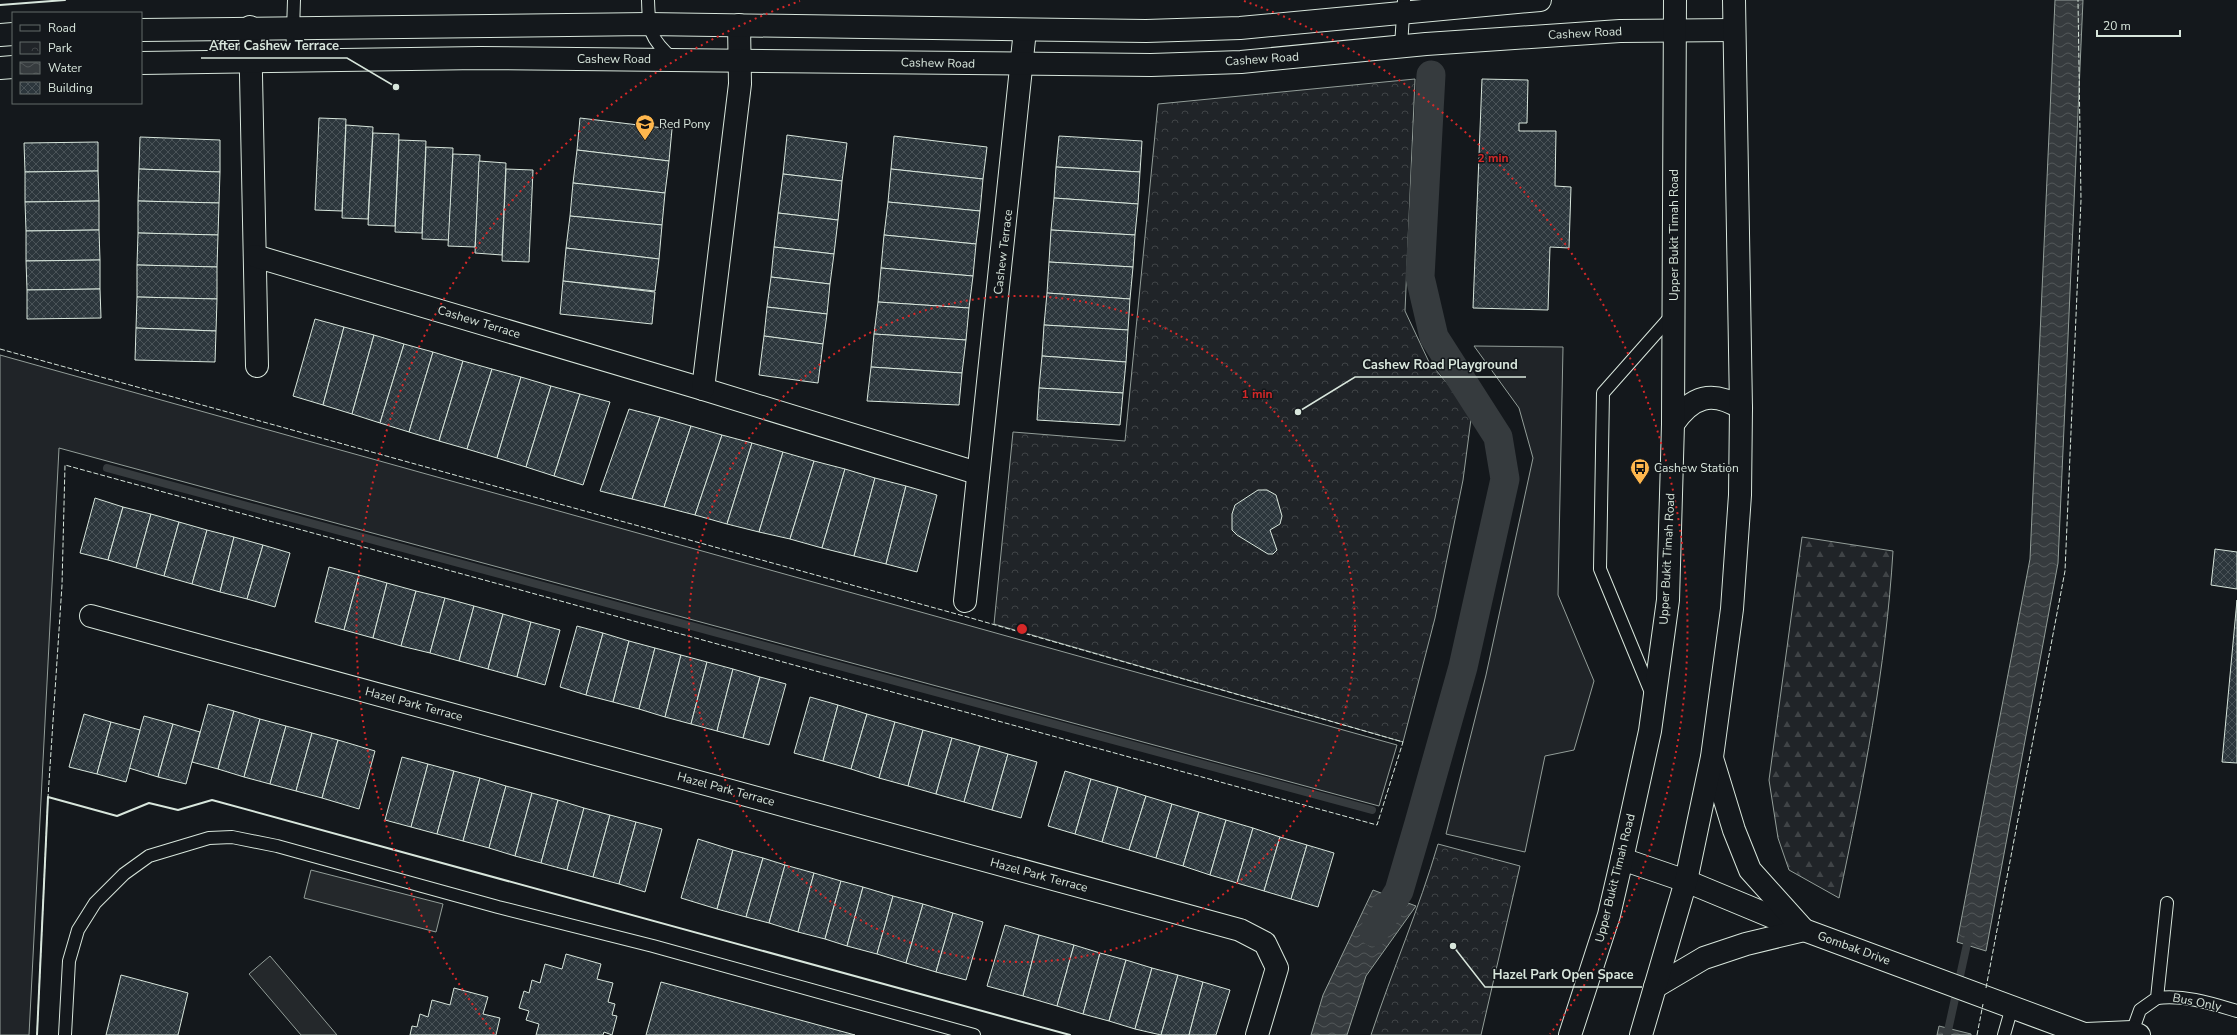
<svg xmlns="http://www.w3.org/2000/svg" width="2237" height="1035" viewBox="0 0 2237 1035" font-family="'Nunito Sans',sans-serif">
<defs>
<pattern id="forest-firs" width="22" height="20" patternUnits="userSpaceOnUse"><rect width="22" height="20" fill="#202428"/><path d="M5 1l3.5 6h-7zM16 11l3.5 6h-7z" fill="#404447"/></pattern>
<pattern id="park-crowns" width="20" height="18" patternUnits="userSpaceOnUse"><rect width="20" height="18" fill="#202428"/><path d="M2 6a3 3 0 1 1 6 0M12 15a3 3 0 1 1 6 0" fill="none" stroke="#404447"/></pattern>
<pattern id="water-waves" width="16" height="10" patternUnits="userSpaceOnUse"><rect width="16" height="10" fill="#363b3e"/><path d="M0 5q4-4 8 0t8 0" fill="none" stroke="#525759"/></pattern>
<pattern id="building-cross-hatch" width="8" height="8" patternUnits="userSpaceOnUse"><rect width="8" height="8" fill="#2c363c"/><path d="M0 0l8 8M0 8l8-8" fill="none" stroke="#4a5358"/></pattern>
</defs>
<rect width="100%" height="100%" fill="#14181c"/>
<g fill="#202428" stroke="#939e99">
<path d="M 1474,346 L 1563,347 L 1558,595 L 1594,681 L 1574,750 L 1545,756 L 1525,852 L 1446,834 L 1486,675 L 1533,458 L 1519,408 Z"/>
<path d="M 0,355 L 1397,745 L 1379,806 L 59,448 L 29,1035 L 0,1035 Z"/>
</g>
<path fill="url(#forest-firs)" stroke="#939e99" d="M 1802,537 L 1893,551 C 1886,668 1863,784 1839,898 L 1789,870 L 1778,838 L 1769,780 Z"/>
<g fill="url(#park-crowns)" stroke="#939e99">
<path d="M 1415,79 L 1405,311 L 1429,362 L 1465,404 L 1471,419 L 1463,480 L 1435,618 L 1403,742 L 994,624 L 1013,432 L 1125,441 L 1158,104 Z"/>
<path d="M 1438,844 L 1520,866 L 1481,1035 L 1371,1035 C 1392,971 1419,909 1438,844 Z"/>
</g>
<g fill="#24282b" stroke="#939e99">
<path d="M 311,870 L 443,904 L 436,932 L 304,898 Z"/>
<path d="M 270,956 L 337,1035 L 301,1035 L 249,974 Z"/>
</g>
<g fill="url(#water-waves)" stroke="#939e99">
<path d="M 2055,0 L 2083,0 L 2058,563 L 1986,951 L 1957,942 L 2030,559 Z"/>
<path d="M 1373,890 L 1416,906 L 1366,976 L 1347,1035 L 1311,1035 L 1323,995 Z"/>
<path d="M 1939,1026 L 1971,1034 L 1971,1035 L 1937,1035 Z"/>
</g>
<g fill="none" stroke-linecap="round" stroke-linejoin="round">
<g stroke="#363b3e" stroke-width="8">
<path d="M 107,468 L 1372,810"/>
<path d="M 1947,1035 L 1969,935"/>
</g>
<path stroke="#363b3e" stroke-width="29" d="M 1374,932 L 1399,891 L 1419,823 L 1463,667 L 1505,479 L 1498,437 L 1434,337 L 1420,277 L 1431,75"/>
</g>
<g fill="url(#building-cross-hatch)" stroke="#d8e6dc">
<path d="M 1482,79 L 1528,80 L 1527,123 L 1519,123 L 1519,131 L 1556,131 L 1555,186 L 1571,187 L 1569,248 L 1550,247 L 1548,310 L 1473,308 Z"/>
<path d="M 319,118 L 346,119 L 342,211 L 315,210 Z"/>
<path d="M 580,118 L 672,129 L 669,161 L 577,150 Z"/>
<path d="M 346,125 L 373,127 L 368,219 L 342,218 Z"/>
<path d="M 373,133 L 399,134 L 395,226 L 368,225 Z"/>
<path d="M 787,135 L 847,143 L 842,181 L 783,174 Z"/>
<path d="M 894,136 L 987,147 L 983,179 L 891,169 Z"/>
<path d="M 1059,136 L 1142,141 L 1140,172 L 1056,167 Z"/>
<path d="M 140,137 L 220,140 L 220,172 L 139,169 Z"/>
<path d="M 399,140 L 426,141 L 422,233 L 395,232 Z"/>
<path d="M 98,142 L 98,171 L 25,172 L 24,143 Z"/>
<path d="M 426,147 L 453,148 L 449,240 L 422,239 Z"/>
<path d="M 577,150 L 669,161 L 665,193 L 573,183 Z"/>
<path d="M 453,154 L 480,155 L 475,247 L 448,246 Z"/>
<path d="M 479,161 L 506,163 L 502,255 L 475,253 Z"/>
<path d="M 1056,167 L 1140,172 L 1138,204 L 1054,198 Z"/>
<path d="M 139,169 L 220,172 L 219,203 L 138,201 Z"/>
<path d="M 506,169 L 533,170 L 529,262 L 502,261 Z"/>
<path d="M 891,169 L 983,179 L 980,211 L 888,202 Z"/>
<path d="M 98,171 L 99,201 L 25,202 L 25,172 Z"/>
<path d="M 783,174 L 842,181 L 838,220 L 778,213 Z"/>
<path d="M 573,183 L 665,193 L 662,225 L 570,216 Z"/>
<path d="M 1054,198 L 1138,204 L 1135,235 L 1051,230 Z"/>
<path d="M 99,201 L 99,230 L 26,231 L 25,202 Z"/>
<path d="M 138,201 L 219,203 L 218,235 L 138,233 Z"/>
<path d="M 888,202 L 980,211 L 976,244 L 884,235 Z"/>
<path d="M 778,213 L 838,220 L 834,254 L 774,247 Z"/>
<path d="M 570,216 L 662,225 L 659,259 L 566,248 Z"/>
<path d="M 99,230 L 100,260 L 26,261 L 26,231 Z"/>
<path d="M 1051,230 L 1135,235 L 1133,267 L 1049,262 Z"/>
<path d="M 138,233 L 218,235 L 217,267 L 137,265 Z"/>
<path d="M 884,235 L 976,244 L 973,276 L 881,268 Z"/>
<path d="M 774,247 L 834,254 L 830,284 L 771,277 Z"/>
<path d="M 566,248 L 659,259 L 655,291 L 563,281 Z"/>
<path d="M 100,260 L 100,289 L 27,290 L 26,261 Z"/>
<path d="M 1049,262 L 1133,267 L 1130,299 L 1047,293 Z"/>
<path d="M 137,265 L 217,267 L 217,299 L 137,297 Z"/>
<path d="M 881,268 L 973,276 L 969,308 L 878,302 Z"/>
<path d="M 771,277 L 830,284 L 827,314 L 767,307 Z"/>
<path d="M 563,281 L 655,292 L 652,324 L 560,314 Z"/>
<path d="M 100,289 L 101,318 L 27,319 L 27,290 Z"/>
<path d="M 1047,293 L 1130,299 L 1128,330 L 1044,325 Z"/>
<path d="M 137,297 L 217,299 L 216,331 L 136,328 Z"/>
<path d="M 878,302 L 969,308 L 966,340 L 874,334 Z"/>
<path d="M 767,307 L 827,314 L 823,344 L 764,336 Z"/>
<path d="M 315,319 L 344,327 L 323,405 L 293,396 Z"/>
<path d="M 1044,325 L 1128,330 L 1126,362 L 1042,356 Z"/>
<path d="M 344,327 L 374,335 L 352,414 L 323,405 Z"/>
<path d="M 136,328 L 216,331 L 215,362 L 135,360 Z"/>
<path d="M 874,334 L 966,340 L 962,373 L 871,367 Z"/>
<path d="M 374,335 L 404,344 L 380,423 L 352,414 Z"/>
<path d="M 764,336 L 823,344 L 818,383 L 759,375 Z"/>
<path d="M 404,344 L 433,352 L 409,432 L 380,423 Z"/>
<path d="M 433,352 L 463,361 L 439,441 L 409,432 Z"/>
<path d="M 1042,356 L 1126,362 L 1123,393 L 1039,388 Z"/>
<path d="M 463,361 L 492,369 L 467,449 L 439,441 Z"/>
<path d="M 871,367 L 962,373 L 959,405 L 867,401 Z"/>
<path d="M 492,369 L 521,377 L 497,458 L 467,449 Z"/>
<path d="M 521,377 L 551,386 L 526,467 L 497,458 Z"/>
<path d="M 551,386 L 580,394 L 554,476 L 526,467 Z"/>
<path d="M 1039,388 L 1123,393 L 1120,425 L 1037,420 Z"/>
<path d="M 580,394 L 610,402 L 583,485 L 554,476 Z"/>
<path d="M 629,409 L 660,417 L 632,499 L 600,491 Z"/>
<path d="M 660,417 L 691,426 L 664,507 L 632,499 Z"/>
<path d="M 691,426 L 722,435 L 695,515 L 664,507 Z"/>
<path d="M 722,435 L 752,443 L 727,524 L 695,515 Z"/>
<path d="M 752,443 L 783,452 L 759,532 L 727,524 Z"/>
<path d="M 783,452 L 814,461 L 790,539 L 759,532 Z"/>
<path d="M 814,461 L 845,469 L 822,548 L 790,539 Z"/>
<path d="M 845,469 L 875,478 L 854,556 L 822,548 Z"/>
<path d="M 875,478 L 906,486 L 886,564 L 854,556 Z"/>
<path d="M 906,486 L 937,495 L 917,572 L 886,564 Z"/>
<path d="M 1258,490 L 1267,490 L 1276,495 L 1282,516 L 1280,524 L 1270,530 L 1277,550 L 1273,554 L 1268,554 L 1237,535 L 1232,530 L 1232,514 L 1235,505 Z"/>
<path d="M 95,498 L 123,507 L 108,560 L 80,553 Z"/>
<path d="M 123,507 L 151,514 L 136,568 L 108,560 Z"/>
<path d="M 151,514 L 179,522 L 164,576 L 136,568 Z"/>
<path d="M 179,522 L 207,530 L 192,584 L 164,576 Z"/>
<path d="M 207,530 L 234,537 L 220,592 L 192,584 Z"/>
<path d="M 234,537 L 263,545 L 247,599 L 220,592 Z"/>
<path d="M 263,545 L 290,553 L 275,607 L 247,599 Z"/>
<path d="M 2215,549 L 2237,552 L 2237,589 L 2211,585 Z"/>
<path d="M 329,567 L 359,575 L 344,630 L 315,622 Z"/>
<path d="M 359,575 L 387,583 L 373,638 L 344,630 Z"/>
<path d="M 387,583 L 416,591 L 401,646 L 373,638 Z"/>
<path d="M 416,591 L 445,598 L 430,653 L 401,646 Z"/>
<path d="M 445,598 L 474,606 L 459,661 L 430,653 Z"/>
<path d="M 2237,600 L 2237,763 L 2222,762 Z"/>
<path d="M 474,606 L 503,614 L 488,669 L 459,661 Z"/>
<path d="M 503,614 L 531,622 L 517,677 L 488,669 Z"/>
<path d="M 531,622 L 560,630 L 545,685 L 517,677 Z"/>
<path d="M 577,626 L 603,633 L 586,695 L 560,687 Z"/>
<path d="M 603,633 L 629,641 L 613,702 L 586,695 Z"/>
<path d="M 629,641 L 655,648 L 639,709 L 613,702 Z"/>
<path d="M 655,648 L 681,655 L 665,717 L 639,709 Z"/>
<path d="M 681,655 L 707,662 L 691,724 L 665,717 Z"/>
<path d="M 707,662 L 733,669 L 717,731 L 691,724 Z"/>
<path d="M 733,669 L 760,677 L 743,738 L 717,731 Z"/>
<path d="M 760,677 L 786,684 L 769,745 L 743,738 Z"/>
<path d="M 810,697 L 838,705 L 823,761 L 794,753 Z"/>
<path d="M 208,704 L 234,711 L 218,769 L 192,762 Z"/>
<path d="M 838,705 L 867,714 L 851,769 L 823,761 Z"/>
<path d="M 234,711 L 260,719 L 244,777 L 218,769 Z"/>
<path d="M 84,714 L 111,722 L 97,774 L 69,767 Z"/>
<path d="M 867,714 L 895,722 L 879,778 L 851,769 Z"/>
<path d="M 144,716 L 173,724 L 158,777 L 129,768 Z"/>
<path d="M 260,719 L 286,726 L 270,784 L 244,777 Z"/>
<path d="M 111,722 L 140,730 L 126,782 L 97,774 Z"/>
<path d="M 895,722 L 923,730 L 908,786 L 879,778 Z"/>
<path d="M 173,724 L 200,732 L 186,784 L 158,777 Z"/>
<path d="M 286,726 L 312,733 L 296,791 L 270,784 Z"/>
<path d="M 923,730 L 952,738 L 936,794 L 908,786 Z"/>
<path d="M 312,733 L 338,740 L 322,798 L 296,791 Z"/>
<path d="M 952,738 L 980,746 L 964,802 L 936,794 Z"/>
<path d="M 338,740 L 375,751 L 359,809 L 322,798 Z"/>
<path d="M 980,746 L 1008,754 L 992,810 L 964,802 Z"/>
<path d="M 1008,754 L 1037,762 L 1021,818 L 992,810 Z"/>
<path d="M 402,757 L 428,764 L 411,827 L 385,820 Z"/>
<path d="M 428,764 L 454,771 L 437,834 L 411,827 Z"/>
<path d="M 454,771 L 480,778 L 463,841 L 437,834 Z"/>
<path d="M 1065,771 L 1091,779 L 1075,834 L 1048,826 Z"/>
<path d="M 480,778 L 506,786 L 489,848 L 463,841 Z"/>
<path d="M 1091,779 L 1118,787 L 1102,842 L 1075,834 Z"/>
<path d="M 506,786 L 532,793 L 515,856 L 489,848 Z"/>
<path d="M 1118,787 L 1146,796 L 1129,850 L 1102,842 Z"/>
<path d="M 532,793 L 558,800 L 541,863 L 515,856 Z"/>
<path d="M 1146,796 L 1172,804 L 1156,858 L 1129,850 Z"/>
<path d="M 558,800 L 584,808 L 567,870 L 541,863 Z"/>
<path d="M 1172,804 L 1199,812 L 1183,866 L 1156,858 Z"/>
<path d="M 584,808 L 610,815 L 593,877 L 567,870 Z"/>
<path d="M 1199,812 L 1226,820 L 1210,875 L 1183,866 Z"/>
<path d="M 610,815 L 636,822 L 619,884 L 593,877 Z"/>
<path d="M 1226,820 L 1253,828 L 1237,883 L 1210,875 Z"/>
<path d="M 636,822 L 662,829 L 645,892 L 619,884 Z"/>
<path d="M 1253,828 L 1280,837 L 1264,891 L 1237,883 Z"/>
<path d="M 1280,837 L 1307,845 L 1291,899 L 1264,891 Z"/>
<path d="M 698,839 L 733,850 L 717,909 L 681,898 Z"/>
<path d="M 1307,845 L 1334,853 L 1318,907 L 1291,899 Z"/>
<path d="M 733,850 L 763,858 L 746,917 L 717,909 Z"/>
<path d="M 763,858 L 785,865 L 769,923 L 746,917 Z"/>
<path d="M 785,865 L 814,873 L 798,932 L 769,923 Z"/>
<path d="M 814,873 L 841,881 L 825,939 L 798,932 Z"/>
<path d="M 841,881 L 863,887 L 847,946 L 825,939 Z"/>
<path d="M 863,887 L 893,896 L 877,954 L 847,946 Z"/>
<path d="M 893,896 L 923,904 L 906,963 L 877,954 Z"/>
<path d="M 923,904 L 953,913 L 936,972 L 906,963 Z"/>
<path d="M 953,913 L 983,922 L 966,980 L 936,972 Z"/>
<path d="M 1005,925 L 1039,935 L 1023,996 L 987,986 Z"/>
<path d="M 1039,935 L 1074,945 L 1057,1006 L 1023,996 Z"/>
<path d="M 1074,945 L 1100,953 L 1083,1014 L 1057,1006 Z"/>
<path d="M 1100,953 L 1126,960 L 1109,1021 L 1083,1014 Z"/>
<path d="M 566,954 L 601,964 L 597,979 L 613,983 L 608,1002 L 615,1004 L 612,1015 L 617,1016 L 612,1035 L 604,1032 L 603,1035 L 536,1035 L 539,1024 L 526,1020 L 529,1011 L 519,1008 L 524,991 L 529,993 L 532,980 L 540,983 L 545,964 L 562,969 Z"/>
<path d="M 1126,960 L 1152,968 L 1135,1029 L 1109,1021 Z"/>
<path d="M 1152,968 L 1178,975 L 1161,1035 L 1135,1029 Z"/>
<path d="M 121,975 L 188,993 L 178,1035 L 106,1035 Z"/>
<path d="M 1178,975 L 1203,982 L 1189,1035 L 1161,1035 Z"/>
<path d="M 661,982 L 855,1035 L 646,1035 Z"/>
<path d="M 1203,982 L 1230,990 L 1216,1035 L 1189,1035 Z"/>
<path d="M 454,988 L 488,997 L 483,1014 L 500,1018 L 496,1035 L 410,1035 L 412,1026 L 417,1027 L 420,1014 L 428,1017 L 432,1000 L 450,1005 Z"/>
</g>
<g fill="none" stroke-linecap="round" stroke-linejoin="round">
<g stroke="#d8e6dc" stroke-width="14">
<g id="lane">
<path d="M 648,0 C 649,30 649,38 673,59"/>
<path d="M 1401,46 L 1404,0"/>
<path d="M 292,61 L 294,0"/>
<path d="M 1652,695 L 1600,569 L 1603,393 L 1673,314"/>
<path d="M 2157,998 C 2186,995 2210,1003 2237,1011"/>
<path d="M 65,1035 L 69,961 L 78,930 L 95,903 L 124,874 L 149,856 L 209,838 L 232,837 L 277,846 L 498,907 L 653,946 L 974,1035"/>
<path d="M 2004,1035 L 2012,1007"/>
<path d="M 2131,1035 L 2140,1010 L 2157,998 L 2167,903"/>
</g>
</g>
<g stroke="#d8e6dc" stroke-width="24">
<g id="street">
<path d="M 250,27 L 257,366"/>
<path d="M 255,256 L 703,389 L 977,473"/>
<path d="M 703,389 L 740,84 L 739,25"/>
<path d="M 965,601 L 1025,30"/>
<path d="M 91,616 L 1240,930 L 1265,943 L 1277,968 L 1257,1035"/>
<path d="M 1622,859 L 1686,881 L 1804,930 L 2087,1035"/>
<path d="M 2086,1034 L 2132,1032 L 2139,1035"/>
</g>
</g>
<g stroke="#d8e6dc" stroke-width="24">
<g id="secondary">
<path d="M 141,30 L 648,24 L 1146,31 L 1240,28 L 1540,0"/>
<path d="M 0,35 L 13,34"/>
<path d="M 141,63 L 480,58 L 1151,65 L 1241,62 L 1426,44 L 1620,31 L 1734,30"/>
<path d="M 0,68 L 13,67"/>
</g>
</g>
<g stroke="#d8e6dc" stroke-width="24">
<g id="highway">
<path d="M 1673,424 C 1692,396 1712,390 1741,408"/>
<path d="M 1655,987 L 1704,958 L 1746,944 L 1804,930 L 1750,870 L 1734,830 L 1712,758"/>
<path d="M 1570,1035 L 1609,915 L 1622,859 L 1650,731 L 1668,600 L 1673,424 L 1675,0"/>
<path d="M 1641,1035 L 1686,881 L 1712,757 L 1732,609 L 1740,495 L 1741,408 L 1734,0"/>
</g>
</g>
<use href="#lane" stroke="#14181c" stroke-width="12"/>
<use href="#street" stroke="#14181c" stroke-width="22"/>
<use href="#secondary" stroke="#14181c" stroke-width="22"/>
<use href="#highway" stroke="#14181c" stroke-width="22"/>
<g stroke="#d8e6dc" stroke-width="1" stroke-dasharray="5 2" stroke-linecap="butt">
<path d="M 0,349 L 971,618 L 1403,742 L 1377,825 L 65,465 L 62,585 L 48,797 L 37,1035"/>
<path d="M 1986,988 L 2065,571 L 2081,200 L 2078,0"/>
<path d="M 1977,1035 L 1983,1004"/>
</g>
<g stroke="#d8e6dc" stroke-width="2">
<path d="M 0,5 L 65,0"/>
<path d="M 37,1035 L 48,797 L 117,816 L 149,803 L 178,810 L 212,800 L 1070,1035"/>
</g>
</g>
<g fill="none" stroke="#d62828" stroke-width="2" stroke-dasharray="2 4">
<circle cx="1022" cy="629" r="333"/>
<path d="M494 1034A666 666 0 0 1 800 1M1244 1A666 666 0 0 1 1550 1034"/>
</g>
<defs>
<g id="school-pin" transform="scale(1)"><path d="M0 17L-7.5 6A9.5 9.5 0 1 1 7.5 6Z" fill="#ffb74d" stroke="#14181c"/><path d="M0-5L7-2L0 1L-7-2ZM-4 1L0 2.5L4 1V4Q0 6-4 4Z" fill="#111"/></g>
<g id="bus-pin" transform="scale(1)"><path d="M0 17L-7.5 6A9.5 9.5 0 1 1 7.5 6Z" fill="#ffb74d" stroke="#14181c"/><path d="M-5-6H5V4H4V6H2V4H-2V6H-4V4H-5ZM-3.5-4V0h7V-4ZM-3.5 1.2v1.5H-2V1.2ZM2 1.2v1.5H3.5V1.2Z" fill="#111"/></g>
</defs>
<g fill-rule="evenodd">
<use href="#school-pin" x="645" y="124"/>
<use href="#bus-pin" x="1640" y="468"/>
</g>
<g text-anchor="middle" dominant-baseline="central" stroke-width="3" stroke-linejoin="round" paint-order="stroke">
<g font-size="12" fill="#d8e6dc" stroke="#14181c">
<text transform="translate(1585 33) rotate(-3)">Cashew Road</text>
<text x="614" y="59">Cashew Road</text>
<text transform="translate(1262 59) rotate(-4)">Cashew Road</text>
<text transform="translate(938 63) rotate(1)">Cashew Road</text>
<text transform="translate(1674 235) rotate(-90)">Upper Bukit Timah Road</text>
<text transform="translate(1003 252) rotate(-83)">Cashew Terrace</text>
<text transform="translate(479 322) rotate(17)">Cashew Terrace</text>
<text transform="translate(1667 559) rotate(-87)">Upper Bukit Timah Road</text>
<text transform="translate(414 704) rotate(15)">Hazel Park Terrace</text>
<text transform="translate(726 789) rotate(15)">Hazel Park Terrace</text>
<text transform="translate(1039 875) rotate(15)">Hazel Park Terrace</text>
<text transform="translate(1615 878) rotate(-76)">Upper Bukit Timah Road</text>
<text transform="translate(1854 948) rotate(20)">Gombak Drive</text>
<text transform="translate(2197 1002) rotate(11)">Bus Only</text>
</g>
<g font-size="12" fill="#d8e6dc" stroke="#14181c" text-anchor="start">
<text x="659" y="124">Red Pony</text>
<text x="1654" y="468">Cashew Station</text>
</g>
</g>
<circle cx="1022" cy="629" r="6" fill="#d62828" stroke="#14181c" stroke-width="2"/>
<g font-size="12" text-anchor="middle" font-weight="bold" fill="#d62828" stroke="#14181c" stroke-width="3" stroke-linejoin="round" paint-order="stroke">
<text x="1493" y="162">2 min</text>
<text x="1257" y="398">1 min</text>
</g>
<path fill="none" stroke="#d8e6dc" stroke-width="1.5" d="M396 87L347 58H201M1298 412L1355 377H1526M1453 946L1485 987H1642"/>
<g fill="#d8e6dc" stroke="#14181c" stroke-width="1.5">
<circle cx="396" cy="87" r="4"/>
<circle cx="1298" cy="412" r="4"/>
<circle cx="1453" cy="946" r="4"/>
</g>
<g font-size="13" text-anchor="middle" font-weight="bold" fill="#d8e6dc" stroke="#14181c" stroke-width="3" stroke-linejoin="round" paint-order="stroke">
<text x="274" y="50">After Cashew Terrace</text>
<text x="1440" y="369">Cashew Road Playground</text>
<text x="1563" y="979">Hazel Park Open Space</text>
</g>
<rect x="12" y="12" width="130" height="92" fill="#14181c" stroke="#626a69"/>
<rect x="20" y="25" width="20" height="6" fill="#14181c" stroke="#626a69"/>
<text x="48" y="32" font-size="12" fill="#d8e6dc">Road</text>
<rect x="20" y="42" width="20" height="12" fill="url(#park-crowns)" stroke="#626a69"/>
<text x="48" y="52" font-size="12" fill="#d8e6dc">Park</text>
<rect x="20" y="62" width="20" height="12" fill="url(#water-waves)" stroke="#626a69"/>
<text x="48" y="72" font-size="12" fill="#d8e6dc">Water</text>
<rect x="20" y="82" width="20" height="12" fill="url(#building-cross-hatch)" stroke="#626a69"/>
<text x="48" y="92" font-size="12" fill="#d8e6dc">Building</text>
<path d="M2097 30v6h83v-6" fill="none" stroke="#d8e6dc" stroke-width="2"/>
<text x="2103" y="30" font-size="12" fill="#d8e6dc" stroke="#14181c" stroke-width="3" paint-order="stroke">20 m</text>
</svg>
